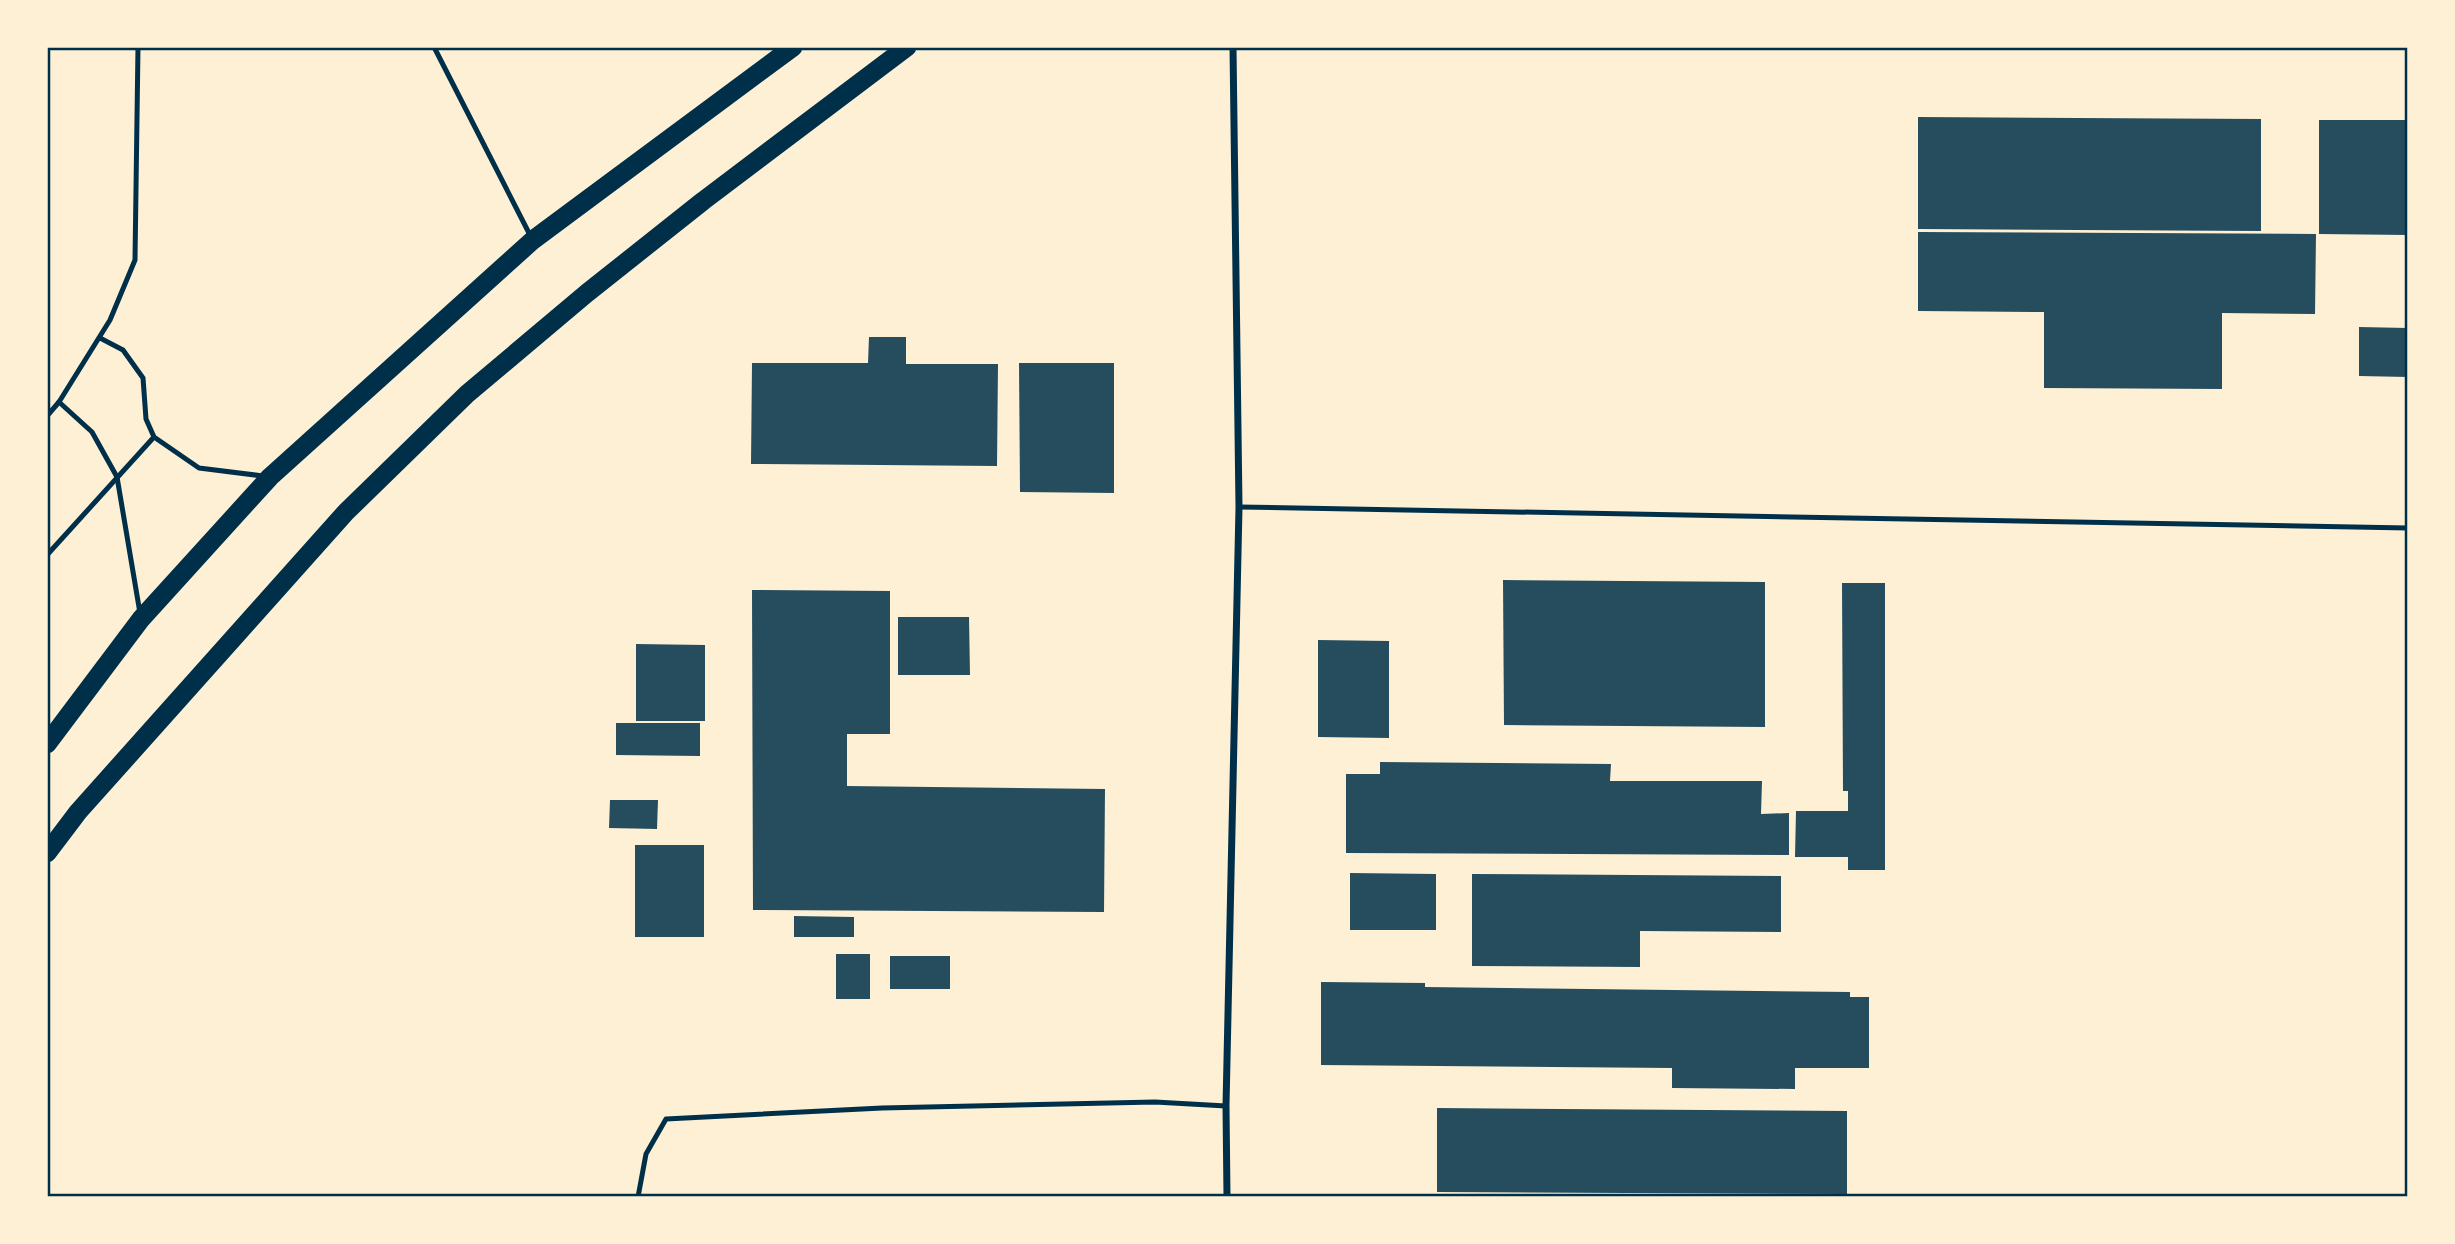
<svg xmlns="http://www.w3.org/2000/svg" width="2455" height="1244" viewBox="0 0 2455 1244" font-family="Lato,sans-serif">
<rect width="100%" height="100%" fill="#fdf0d5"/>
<g fill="#264d5e">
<path d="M 1918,117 L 2261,119 L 2261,231 L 1918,229 Z"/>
<path d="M 2319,120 L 2408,120 L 2408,235 L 2319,234 Z"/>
<path d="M 1918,232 L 2316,234 L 2315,314 L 2222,313 L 2222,389 L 2044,388 L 2044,312 L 1918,311 Z"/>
<path d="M 2359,327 L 2408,328 L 2408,377 L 2359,376 Z"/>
<path d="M 869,337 L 906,337 L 906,364 L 998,364 L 997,466 L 751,464 L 752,363 L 868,363 Z"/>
<path d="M 1019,363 L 1114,363 L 1114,493 L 1020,492 Z"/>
<path d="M 1503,580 L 1765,582 L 1765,727 L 1504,725 Z"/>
<path d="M 1842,583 L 1885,583 L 1885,870 L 1848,870 L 1848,857 L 1795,857 L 1796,811 L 1848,811 L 1848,791 L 1843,791 Z"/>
<path d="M 752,590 L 890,591 L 890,734 L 847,734 L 847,786 L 1105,789 L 1104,912 L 753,910 Z"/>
<path d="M 898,617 L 969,617 L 970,675 L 898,675 Z"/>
<path d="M 1318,640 L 1389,641 L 1389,738 L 1318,737 Z"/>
<path d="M 636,644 L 705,645 L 705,721 L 636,721 Z"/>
<path d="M 616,723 L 700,723 L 700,756 L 616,755 Z"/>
<path d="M 1380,762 L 1611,764 L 1610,781 L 1762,781 L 1761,814 L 1789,813 L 1789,855 L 1346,853 L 1346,774 L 1380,774 Z"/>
<path d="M 610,800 L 658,800 L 657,829 L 609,828 Z"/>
<rect x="635" y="845" width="69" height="92"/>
<path d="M 1350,873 L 1436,874 L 1436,930 L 1350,930 Z"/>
<path d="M 1472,874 L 1781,876 L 1781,932 L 1640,931 L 1640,967 L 1472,966 Z"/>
<path d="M 794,916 L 854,917 L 854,937 L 794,937 Z"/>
<rect x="836" y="954" width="34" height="45"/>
<rect x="890" y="956" width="60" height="33"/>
<path d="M 1321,982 L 1425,983 L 1425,987 L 1850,992 L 1850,997 L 1869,997 L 1869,1068 L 1795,1068 L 1795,1089 L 1672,1088 L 1672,1068 L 1321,1065 Z"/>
<path d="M 1437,1108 L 1847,1111 L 1847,1194 L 1437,1192 Z"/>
</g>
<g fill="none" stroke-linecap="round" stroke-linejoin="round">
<g stroke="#003049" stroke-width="5">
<path d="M 434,47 L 531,237"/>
<path d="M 100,338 L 123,350 L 143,378 L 146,419 L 154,437 L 199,468 L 263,476"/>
<path d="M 59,402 L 92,432 L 117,477 L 140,613"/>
<path d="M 47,416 L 59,402 L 110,320 L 135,260 L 138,47"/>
<path d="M 1239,507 L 2408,528"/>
<path d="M 47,555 L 154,437"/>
<path d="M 638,1197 L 646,1154 L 666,1119 L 882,1108 L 1155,1102 L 1226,1106"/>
</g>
<path stroke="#003049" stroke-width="7" d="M 1227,1197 L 1226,1106 L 1239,507 L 1233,47"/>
<g stroke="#003049" stroke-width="19">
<path d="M 47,744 L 141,619 L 270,477 L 533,240 L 793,47"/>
<path d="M 47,853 L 78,812 L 346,512 L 467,394 L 587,293 L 703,201 L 907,47"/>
</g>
</g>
<rect width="2455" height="1244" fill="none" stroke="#fdf0d5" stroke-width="98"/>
<rect x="49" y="49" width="2357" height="1146" fill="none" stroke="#003049" stroke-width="2.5"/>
</svg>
